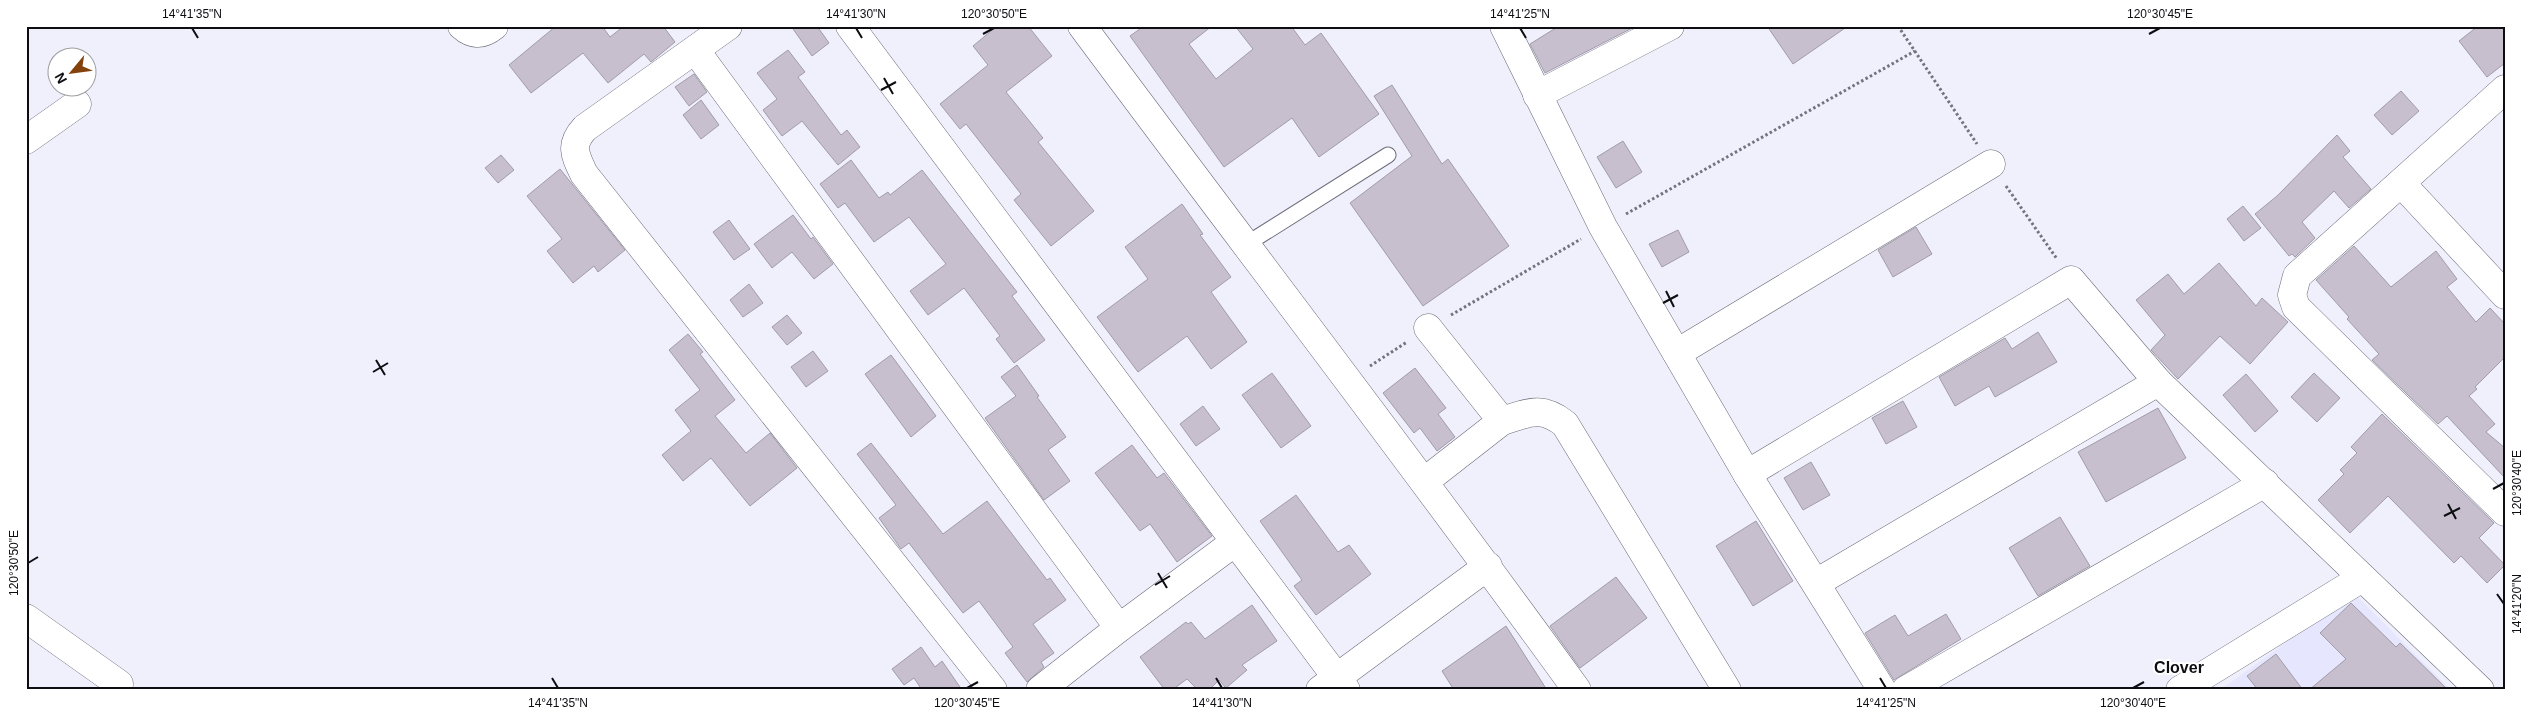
<svg xmlns="http://www.w3.org/2000/svg" width="2531" height="716" viewBox="0 0 2531 716" font-family="Helvetica,sans-serif">
<rect width="100%" height="100%" fill="#f0f0fd"/>
<path fill="#e6e7fe" d="M 2354,593 L 2451,690 L 2220,690 Z"/>
<g fill="#c7bfcd" stroke="#a29ba8">
<path d="M 556,26 L 602,26 L 610,37 L 624,26 L 663,26 L 675,42 L 651,62 L 644,54 L 608,83 L 583,53 L 531,93 L 509,65 Z"/>
<path d="M 791,26 L 817,26 L 829,43 L 812,56 Z"/>
<path d="M 997,26 L 1028,26 L 1052,56 L 1006,92 L 1043,138 L 1038,142 L 1094,211 L 1051,246 L 1014,200 L 1021,194 L 966,124 L 960,129 L 940,104 L 988,65 L 973,46 Z"/>
<path d="M 1144,26 L 1212,26 L 1189,44 L 1216,79 L 1253,49 L 1235,26 L 1291,26 L 1305,45 L 1321,33 L 1379,114 L 1319,157 L 1292,118 L 1224,167 L 1130,36 Z"/>
<path d="M 1559,26 L 1636,26 L 1545,73 L 1530,44 Z"/>
<path d="M 1767,26 L 1848,26 L 1793,64 Z"/>
<path d="M 2478,26 L 2505,26 L 2505,63 L 2487,77 L 2459,41 Z"/>
<path d="M 788,50 L 805,72 L 798,77 L 841,135 L 847,130 L 860,147 L 838,165 L 802,121 L 782,136 L 763,110 L 777,99 L 757,73 Z"/>
<path d="M 694,74 L 707,92 L 689,106 L 675,87 Z"/>
<path d="M 1392,85 L 1442,164 L 1448,159 L 1509,246 L 1423,306 L 1350,203 L 1412,156 L 1374,96 Z"/>
<path d="M 2401,91 L 2419,111 L 2392,135 L 2374,115 Z"/>
<path d="M 701,100 L 719,125 L 701,139 L 683,115 Z"/>
<path d="M 2337,135 L 2350,151 L 2343,157 L 2371,189 L 2349,208 L 2334,191 L 2302,222 L 2315,238 L 2295,257 L 2292,254 L 2289,256 L 2255,214 L 2277,196 Z"/>
<path d="M 1623,141 L 1642,172 L 1616,188 L 1597,157 Z"/>
<path d="M 501,155 L 514,170 L 498,183 L 485,168 Z"/>
<path d="M 851,160 L 879,198 L 888,192 L 890,195 L 922,170 L 1017,292 L 1012,296 L 1045,340 L 1014,363 L 996,339 L 1000,336 L 964,288 L 928,315 L 910,291 L 946,264 L 909,217 L 874,242 L 845,203 L 838,208 L 820,184 Z"/>
<path d="M 560,169 L 625,250 L 598,272 L 594,266 L 573,283 L 547,251 L 562,239 L 527,196 Z"/>
<path d="M 1182,204 L 1203,234 L 1200,235 L 1231,277 L 1211,292 L 1247,342 L 1211,369 L 1187,336 L 1138,372 L 1097,317 L 1148,279 L 1125,247 Z"/>
<path d="M 2243,206 L 2261,228 L 2244,241 L 2227,219 Z"/>
<path d="M 793,215 L 811,239 L 813,237 L 833,264 L 814,279 L 792,252 L 772,268 L 754,244 Z"/>
<path d="M 729,220 L 750,249 L 734,260 L 713,232 Z"/>
<path d="M 1916,227 L 1932,254 L 1893,277 L 1878,250 Z"/>
<path d="M 1678,230 L 1689,252 L 1662,267 L 1649,244 Z"/>
<path d="M 2354,246 L 2391,287 L 2436,251 L 2457,279 L 2447,287 L 2476,322 L 2490,308 L 2505,324 L 2505,357 L 2475,387 L 2477,389 L 2469,396 L 2495,424 L 2486,432 L 2505,448 L 2505,478 L 2447,416 L 2438,424 L 2372,360 L 2379,354 L 2347,319 L 2349,317 L 2316,280 Z"/>
<path d="M 2219,263 L 2256,306 L 2262,298 L 2288,322 L 2250,364 L 2220,336 L 2178,379 L 2151,350 L 2165,335 L 2136,300 L 2168,274 L 2184,294 Z"/>
<path d="M 749,284 L 763,303 L 743,317 L 730,300 Z"/>
<path d="M 787,315 L 802,333 L 787,345 L 772,327 Z"/>
<path d="M 2038,332 L 2057,362 L 1995,397 L 1989,386 L 1955,406 L 1939,377 L 2005,338 L 2012,349 Z"/>
<path d="M 688,334 L 703,352 L 700,354 L 735,400 L 715,416 L 746,453 L 770,433 L 797,468 L 750,506 L 711,458 L 683,481 L 662,455 L 691,431 L 675,410 L 700,390 L 669,350 Z"/>
<path d="M 813,351 L 828,371 L 806,387 L 791,367 Z"/>
<path d="M 891,355 L 936,416 L 911,437 L 865,374 Z"/>
<path d="M 1017,365 L 1039,396 L 1037,397 L 1066,437 L 1048,450 L 1070,481 L 1044,500 L 985,418 L 1016,396 L 1001,377 Z"/>
<path d="M 1415,368 L 1446,408 L 1438,414 L 1455,437 L 1437,451 L 1420,428 L 1414,433 L 1383,393 Z"/>
<path d="M 1272,373 L 1311,426 L 1281,448 L 1242,395 Z"/>
<path d="M 2314,373 L 2340,398 L 2317,422 L 2291,397 Z"/>
<path d="M 2246,374 L 2278,411 L 2255,432 L 2223,395 Z"/>
<path d="M 1903,401 L 1917,427 L 1886,444 L 1872,418 Z"/>
<path d="M 1203,406 L 1220,429 L 1196,446 L 1180,424 Z"/>
<path d="M 2158,408 L 2186,458 L 2106,502 L 2078,452 Z"/>
<path d="M 2382,414 L 2494,523 L 2479,538 L 2505,565 L 2487,583 L 2461,556 L 2454,563 L 2388,496 L 2350,533 L 2318,500 L 2344,474 L 2340,470 L 2357,453 L 2351,447 Z"/>
<path d="M 871,443 L 943,534 L 987,501 L 1047,580 L 1050,578 L 1066,600 L 1033,624 L 1054,653 L 1041,662 L 1044,667 L 1027,682 L 1005,653 L 1013,647 L 979,601 L 963,613 L 909,543 L 901,549 L 879,518 L 896,505 L 857,454 Z"/>
<path d="M 1132,445 L 1157,478 L 1164,473 L 1212,536 L 1177,562 L 1150,524 L 1140,531 L 1095,473 Z"/>
<path d="M 1811,462 L 1830,495 L 1803,510 L 1784,478 Z"/>
<path d="M 1296,495 L 1338,552 L 1349,545 L 1371,574 L 1316,615 L 1294,586 L 1302,580 L 1260,521 Z"/>
<path d="M 2060,517 L 2090,566 L 2038,596 L 2009,548 Z"/>
<path d="M 1756,521 L 1793,581 L 1753,606 L 1716,546 Z"/>
<path d="M 1616,577 L 1647,618 L 1580,668 L 1550,626 Z"/>
<path d="M 2351,603 L 2396,647 L 2400,643 L 2448,690 L 2309,690 L 2346,659 L 2320,633 Z"/>
<path d="M 1252,605 L 1277,641 L 1242,665 L 1247,670 L 1226,688 L 1219,680 L 1209,690 L 1198,690 L 1187,679 L 1172,690 L 1165,690 L 1140,657 L 1186,622 L 1188,624 L 1191,622 L 1205,639 Z"/>
<path d="M 1946,614 L 1961,639 L 1894,680 L 1865,633 L 1895,615 L 1908,636 Z"/>
<path d="M 1506,626 L 1547,690 L 1454,690 L 1442,671 Z"/>
<path d="M 921,647 L 935,667 L 942,661 L 962,690 L 922,690 L 914,678 L 904,685 L 892,669 Z"/>
<path d="M 2276,654 L 2303,690 L 2258,690 L 2247,676 Z"/>
</g>
<g fill="none" stroke-linecap="round" stroke-linejoin="round">
<g stroke="#6c6c7a" stroke-width="17">
<path id="service" d="M 1245,245 L 1388,155"/>
</g>
<g stroke="#6c6c7a" stroke-width="29">
<g id="minor">
<path d="M 462,26 C 473,36 483,35 494,26"/>
<path d="M 728,26 L 585,128 C 569,145 575,155 584,174 L 993,690"/>
<path d="M 850,26 L 1346,690"/>
<path d="M 1504,26 L 1603,227 L 1747,474 L 1882,690"/>
<path d="M 696,51 L 1119,628 L 1040,690"/>
<path d="M 2505,89 L 2297,276 L 2292,295 L 2296,307 L 2505,512"/>
<path d="M 1537,95 L 1670,26"/>
<path d="M 26,140 L 77,104"/>
<path d="M 2401,183 L 2505,295"/>
<path d="M 1428,328 L 1502,421 C 1528,413 1541,405 1565,424 L 1727,690"/>
<path d="M 1677,353 L 1991,164"/>
<path d="M 1747,474 L 2071,280 L 2158,382 L 2480,690"/>
<path d="M 1425,481 L 1502,421"/>
<path d="M 1816,583 L 2158,382"/>
<path d="M 26,618 L 119,684"/>
<path d="M 1119,628 L 1235,542"/>
<path d="M 1320,690 L 1488,566"/>
<path d="M 1906,690 L 2265,483"/>
<path d="M 2180,690 L 2362,578"/>
</g>
</g>
<g stroke="#6c6c7a" stroke-width="29">
<path id="tertiary" d="M 1082,26 C 1247,248 1415,466 1577,690"/>
</g>
<g stroke="#73737c" stroke-width="3" stroke-dasharray="2.5 2.5" stroke-linecap="butt">
<path d="M 1898,26 L 1977,144"/>
<path d="M 2006,186 L 2057,259"/>
<path d="M 1626,214 L 1915,51"/>
<path d="M 1451,315 L 1581,239"/>
<path d="M 1370,366 L 1407,342"/>
</g>
<use href="#service" stroke="#fff" stroke-width="15"/>
<use href="#minor" stroke="#fff" stroke-width="28"/>
<use href="#tertiary" stroke="#fff" stroke-width="28"/>
</g>
<path fill="none" stroke="#0d0d12" stroke-width="2" d="M 192,28 L 198,38M 856,28 L 862,38M 1520,28 L 1526,38M 983,34 L 994,28M 2149,34 L 2160,28M 884,78 L 893,94M 881,90 L 896,82M 1666,291 L 1674,307M 1663,303 L 1678,295M 376,360 L 385,375M 373,372 L 388,363M 2493,489 L 2504,483M 2448,504 L 2456,519M 2444,516 L 2460,508M 28,563 L 38,557M 1158,573 L 1167,588M 1155,585 L 1170,576M 2497,594 L 2504,604M 552,678 L 558,688M 1216,678 L 1222,688M 1880,678 L 1886,688M 967,688 L 978,682M 2133,688 L 2144,682"/>
<g text-anchor="middle" dominant-baseline="central" stroke-width="4" stroke-linejoin="round" paint-order="stroke">
<g font-size="16" font-weight="bold" fill="#0d0d12" stroke="#fff">
<text x="2179" y="667">Clover</text>
</g>
</g>
<rect width="2531" height="716" fill="none" stroke="#ffffff" stroke-width="55"/>
<g transform="translate(72 72) rotate(241)"><circle r="24" fill="#ffffff" stroke="#9e9ea0"/>
<path d="M0-4L9 19L0 12L-9 19Z" fill="#83420c"/>
<text y="-8" font-size="14" font-weight="bold" text-anchor="middle" fill="#0d0d12">N</text>
</g>
<rect x="28" y="28" width="2476" height="660" fill="none" stroke="#0d0d12" stroke-width="2"/>
<g font-size="12" text-anchor="middle" fill="#0d0d12">
<text x="192" y="18">14°41'35"N</text>
<text x="856" y="18">14°41'30"N</text>
<text x="994" y="18">120°30'50"E</text>
<text x="1520" y="18">14°41'25"N</text>
<text x="2160" y="18">120°30'45"E</text>
<text transform="translate(2517 483) rotate(-90)" y="4">120°30'40"E</text>
<text transform="translate(14 563) rotate(-90)" y="4">120°30'50"E</text>
<text transform="translate(2517 604) rotate(-90)" y="4">14°41'20"N</text>
<text x="558" y="707">14°41'35"N</text>
<text x="967" y="707">120°30'45"E</text>
<text x="1222" y="707">14°41'30"N</text>
<text x="1886" y="707">14°41'25"N</text>
<text x="2133" y="707">120°30'40"E</text>
</g>
</svg>
